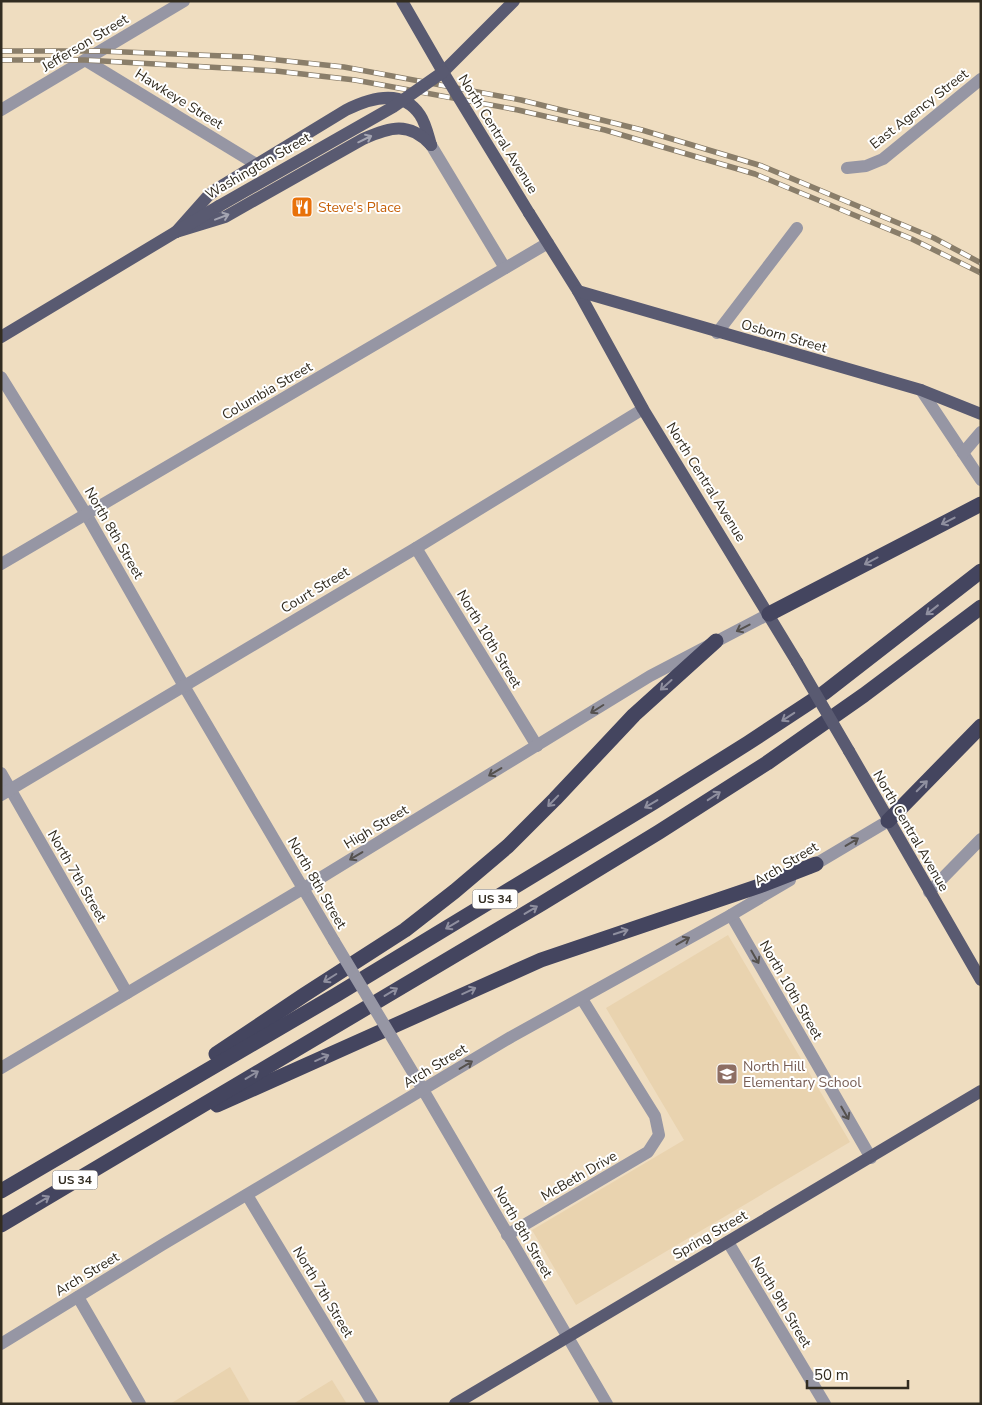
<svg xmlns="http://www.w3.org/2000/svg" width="982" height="1405" viewBox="0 0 982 1405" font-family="'Nunito Sans',sans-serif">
<rect width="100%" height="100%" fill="#efddc0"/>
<g fill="#e9d3af">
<path d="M 728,935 L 850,1142 L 576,1305 L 532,1230 L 684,1140 L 606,1008 Z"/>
<path d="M 230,1367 L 251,1404 L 170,1404 Z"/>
<path d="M 332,1380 L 347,1404 L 293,1404 Z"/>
</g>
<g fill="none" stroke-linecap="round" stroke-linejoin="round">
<g stroke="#9696a4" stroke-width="12">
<path d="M 85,60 L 256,164"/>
<path d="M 1,110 L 184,1"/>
<path d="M 431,145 L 505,268"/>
<path d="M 847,168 L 866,166 L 883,159 L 981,79"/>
<path d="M 717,333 L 797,228"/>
<path d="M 1,377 L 86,514 L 184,686 L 334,941"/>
<path d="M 921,390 L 981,480"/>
<path d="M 963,453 L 981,432"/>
<path d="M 416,548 L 537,746"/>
<path d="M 1,564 L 548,243"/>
<path d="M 1,773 L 127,993"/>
<path d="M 1,795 L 416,548 L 643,409"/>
<path d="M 809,868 L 888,821"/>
<path d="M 929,892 L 981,839"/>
<path d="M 731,915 L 871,1158"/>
<path d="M 1,1068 L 304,888 L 650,676 L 769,614"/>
<path d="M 415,1076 L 607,1404"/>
<path d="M 247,1195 L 373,1404"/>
<path d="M 507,1235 L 648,1152 L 659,1135 L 655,1116 L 582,999"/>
<path d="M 728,1242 L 825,1404"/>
<path d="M 78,1297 L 140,1404"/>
<path d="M 1,1344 L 162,1245 L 511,1037 L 731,915 L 790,880"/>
</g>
<g stroke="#595a71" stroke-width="12">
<path d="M 443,72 L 514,1"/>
<path d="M 529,213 L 578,291 L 643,409 L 797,662"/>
<path d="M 176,232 L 208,196 L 218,188 L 346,110 C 370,98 402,88 420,115 C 426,124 428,135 431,145"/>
<path d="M 176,232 L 225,217 L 363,139 C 390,127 409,121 431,145"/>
<path d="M 578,291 L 921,390 L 981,414"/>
<path d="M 1,337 L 219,206"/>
<path d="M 849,751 L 981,980"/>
<path d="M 455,1404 L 981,1091"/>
</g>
<g stroke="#44455f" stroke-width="15">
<path d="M 769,614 L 981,504"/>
<path d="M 888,821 L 981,726"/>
<path d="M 216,1054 L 304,995 L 405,930 L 455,891 L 508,846 L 555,799 L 634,715 L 716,641"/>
<path d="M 217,1105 L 541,960 L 762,885 L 816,864"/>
<path d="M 1,1191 L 336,995 L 654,802 L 748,743 L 824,693 L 981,571"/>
<path d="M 1,1225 L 541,904 L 659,832 L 767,763 L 864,695 L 981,607"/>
</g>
<g stroke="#8a7e6a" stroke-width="5.5">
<g id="rail">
<path d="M 1,51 L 99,51 L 249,57 L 344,67 L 521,100 L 642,130 L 762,166 L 934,238 L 981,263"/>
<path d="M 1,60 L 85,60 L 276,71 L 355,80 L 518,110 L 605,130 L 755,174 L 912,239 L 981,273"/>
</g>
</g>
<use href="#rail" stroke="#fff" stroke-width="4" stroke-dasharray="11" stroke-linecap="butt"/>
<path stroke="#9696a4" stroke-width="12" d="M 334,941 L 415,1076"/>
<g stroke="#595a71" stroke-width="12">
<path d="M 402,1 L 443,72 L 529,213"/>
<path d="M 219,206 L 393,107 L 443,72"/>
<path d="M 797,662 L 849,751"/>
</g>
</g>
<defs><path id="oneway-shaft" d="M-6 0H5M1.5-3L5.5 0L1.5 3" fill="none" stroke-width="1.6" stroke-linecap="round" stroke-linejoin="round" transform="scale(1.25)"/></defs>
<g stroke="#a4a4b1">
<use href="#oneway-shaft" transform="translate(365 139) rotate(-26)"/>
<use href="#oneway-shaft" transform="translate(222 217) rotate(-21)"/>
</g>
<g stroke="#8f8f9f">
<use href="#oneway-shaft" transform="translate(948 521) rotate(153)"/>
<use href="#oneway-shaft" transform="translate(871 561) rotate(152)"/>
<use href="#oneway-shaft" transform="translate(932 610) rotate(142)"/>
<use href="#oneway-shaft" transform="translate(666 685) rotate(138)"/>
<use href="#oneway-shaft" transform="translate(788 717) rotate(147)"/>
<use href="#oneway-shaft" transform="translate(922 786) rotate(-45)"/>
<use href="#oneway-shaft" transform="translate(714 796) rotate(-33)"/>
<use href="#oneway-shaft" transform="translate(553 801) rotate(134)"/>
<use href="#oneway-shaft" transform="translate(651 804) rotate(149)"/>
<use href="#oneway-shaft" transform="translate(531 910) rotate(-31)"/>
<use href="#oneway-shaft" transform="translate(452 925) rotate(149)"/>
<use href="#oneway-shaft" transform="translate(621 932) rotate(-18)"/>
<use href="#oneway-shaft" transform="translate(330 978) rotate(148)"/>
<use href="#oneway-shaft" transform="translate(469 991) rotate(-25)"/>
<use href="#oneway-shaft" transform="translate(391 992) rotate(-31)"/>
<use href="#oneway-shaft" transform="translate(322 1058) rotate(-24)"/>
<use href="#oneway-shaft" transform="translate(252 1075) rotate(-31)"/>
<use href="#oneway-shaft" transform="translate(43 1200) rotate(-31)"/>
</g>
<g stroke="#55514e">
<use href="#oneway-shaft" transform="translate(743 628) rotate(153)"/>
<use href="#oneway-shaft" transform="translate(597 709) rotate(148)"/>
<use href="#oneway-shaft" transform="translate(495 772) rotate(149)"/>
<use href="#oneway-shaft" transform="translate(852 842) rotate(-31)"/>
<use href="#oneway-shaft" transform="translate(356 856) rotate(149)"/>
<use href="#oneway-shaft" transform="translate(683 941) rotate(-29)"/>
<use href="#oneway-shaft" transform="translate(755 957) rotate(60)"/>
<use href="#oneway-shaft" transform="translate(466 1065) rotate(-31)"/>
<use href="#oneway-shaft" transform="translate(845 1113) rotate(60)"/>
</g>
<defs>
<g id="restaurant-square" transform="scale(1.125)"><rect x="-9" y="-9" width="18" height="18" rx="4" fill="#e8710a" stroke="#fff"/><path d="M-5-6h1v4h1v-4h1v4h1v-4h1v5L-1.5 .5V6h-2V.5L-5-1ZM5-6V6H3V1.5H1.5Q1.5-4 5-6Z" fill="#fff"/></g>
<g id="school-square" transform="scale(1.125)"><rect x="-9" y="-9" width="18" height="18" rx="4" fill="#8d6e63" stroke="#fff"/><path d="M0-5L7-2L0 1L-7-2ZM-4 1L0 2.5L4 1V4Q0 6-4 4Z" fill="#fff"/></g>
</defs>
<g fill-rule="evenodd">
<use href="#restaurant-square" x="302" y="207"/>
<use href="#school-square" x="727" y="1074"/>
</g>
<g text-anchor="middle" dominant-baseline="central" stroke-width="4" stroke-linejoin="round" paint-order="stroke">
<g fill="#fff" stroke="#706b63" stroke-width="1">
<rect x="472.5" y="889.5" width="45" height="19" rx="4"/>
<rect x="52.5" y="1170.5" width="45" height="19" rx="4"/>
</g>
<g font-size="12" font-weight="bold" fill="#322c20">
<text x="495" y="899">US 34</text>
<text x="75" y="1180">US 34</text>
</g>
<g font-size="14" fill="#322c20" stroke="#fff">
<text transform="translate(85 43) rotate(-31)">Jefferson Street</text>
<text transform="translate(179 99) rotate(32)">Hawkeye Street</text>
<text transform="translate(919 109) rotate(-38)">East Agency Street</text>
<text transform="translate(498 134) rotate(58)">North Central Avenue</text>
<text transform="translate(258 166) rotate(-30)">Washington Street</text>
<text transform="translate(784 336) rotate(16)">Osborn Street</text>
<text transform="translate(267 391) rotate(-30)">Columbia Street</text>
<text transform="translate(706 482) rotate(58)">North Central Avenue</text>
<text transform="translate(114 533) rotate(60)">North 8th Street</text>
<text transform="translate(315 590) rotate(-31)">Court Street</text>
<text transform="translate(489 639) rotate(59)">North 10th Street</text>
<text transform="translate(376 827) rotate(-31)">High Street</text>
<text transform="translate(911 831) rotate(60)">North Central Avenue</text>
<text transform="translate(786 864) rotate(-31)">Arch Street</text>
<text transform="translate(77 876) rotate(60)">North 7th Street</text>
<text transform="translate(317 883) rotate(60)">North 8th Street</text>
<text transform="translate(791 990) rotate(60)">North 10th Street</text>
<text transform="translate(435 1066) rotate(-31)">Arch Street</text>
<text transform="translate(579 1176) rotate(-30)">McBeth Drive</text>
<text transform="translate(523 1232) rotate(60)">North 8th Street</text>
<text transform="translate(710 1235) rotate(-30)">Spring Street</text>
<text transform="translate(87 1274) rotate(-31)">Arch Street</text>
<text transform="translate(323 1292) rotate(59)">North 7th Street</text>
<text transform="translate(781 1302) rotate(59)">North 9th Street</text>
</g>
<g font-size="14" fill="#c56008" stroke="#fff" text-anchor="start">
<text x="318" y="207">Steve's Place</text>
</g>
<g font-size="14" fill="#785e54" stroke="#fff" text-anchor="start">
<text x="743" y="1066">North Hill<tspan x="743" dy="16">Elementary School</tspan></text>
</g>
</g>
<rect width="982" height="1405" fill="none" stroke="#322c20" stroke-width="5"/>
<path d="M807 1380v8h101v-8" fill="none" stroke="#322c20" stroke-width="2.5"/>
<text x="814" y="1380" font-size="15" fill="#322c20" stroke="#ffffff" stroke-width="4" paint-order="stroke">50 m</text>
</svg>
